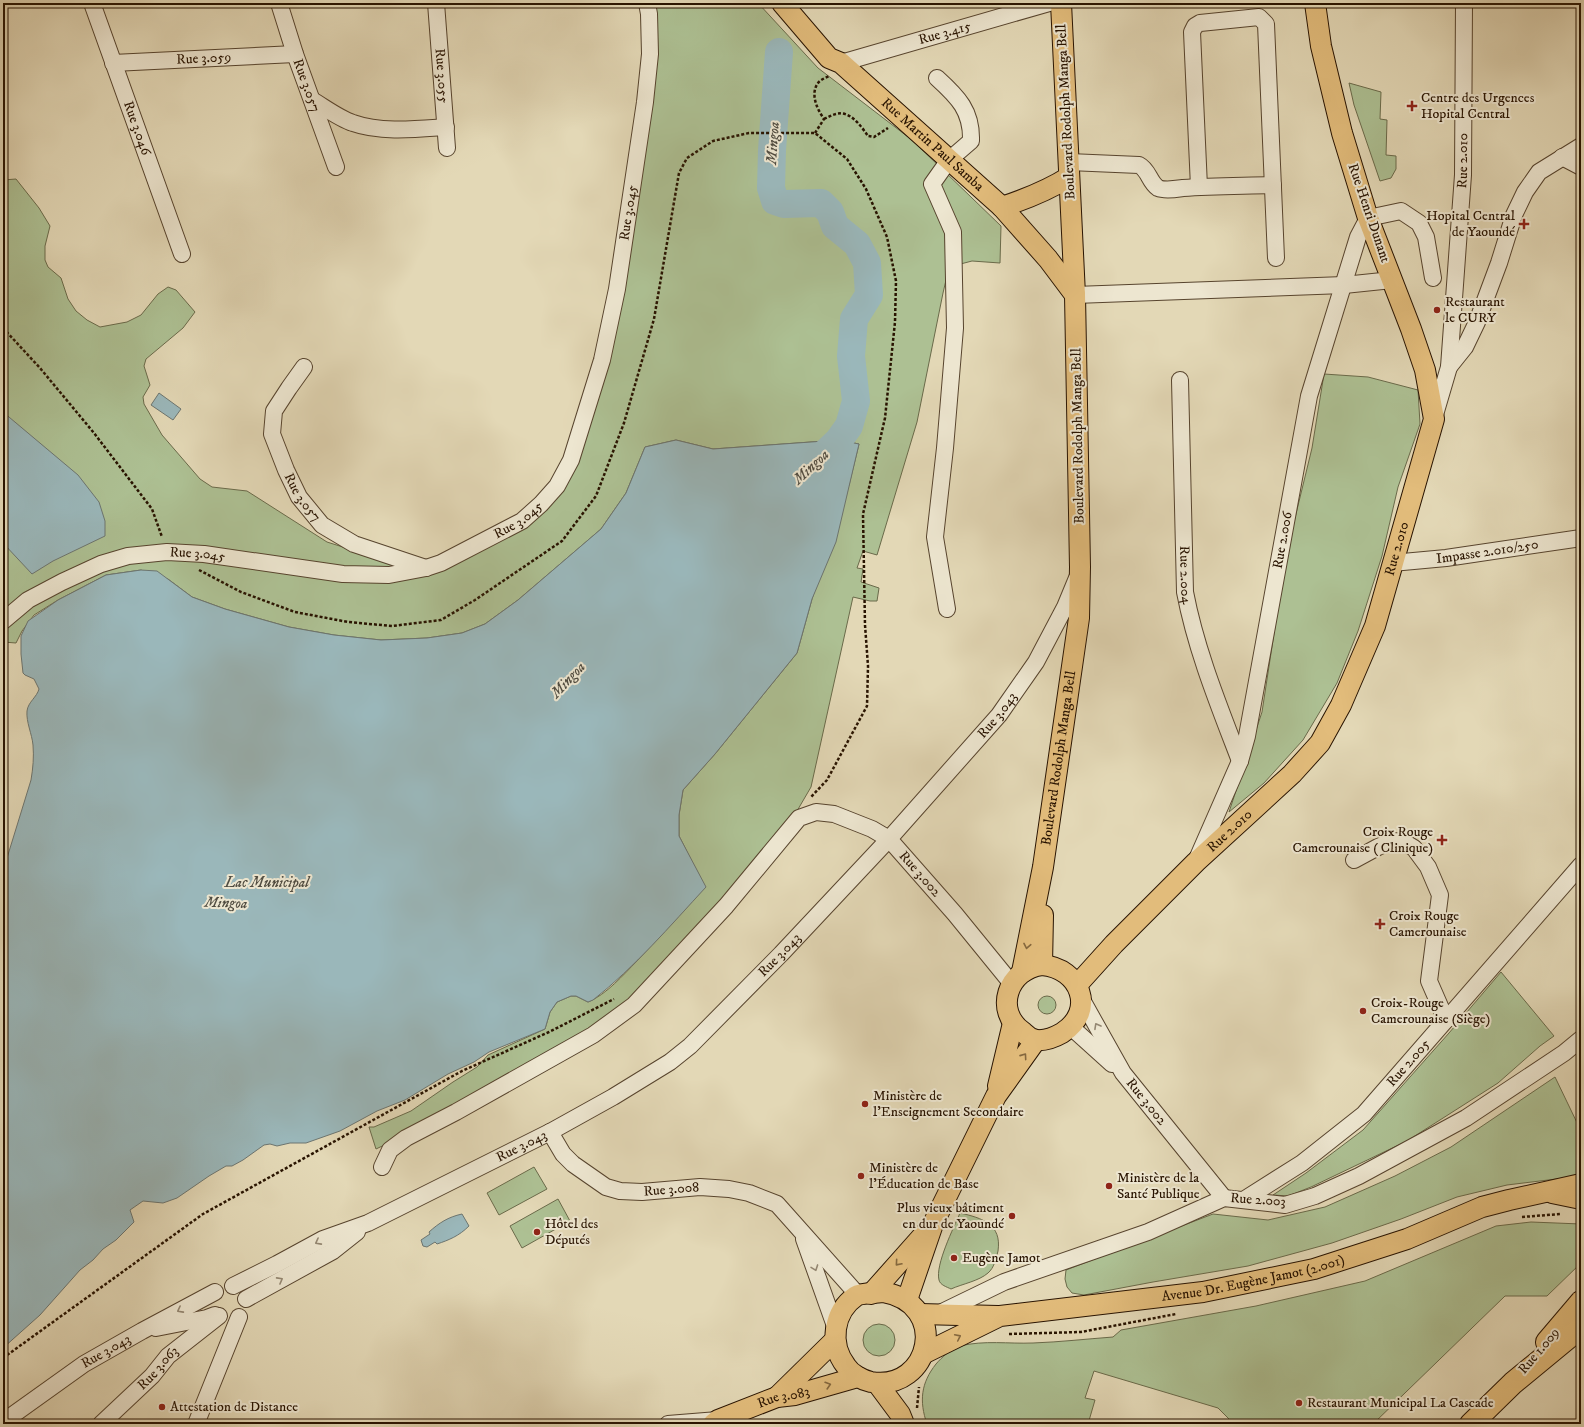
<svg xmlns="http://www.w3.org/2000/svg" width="1584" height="1427" viewBox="0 0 1584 1427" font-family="'IM FELL DW Pica',serif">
<rect width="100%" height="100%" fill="#e3d8b6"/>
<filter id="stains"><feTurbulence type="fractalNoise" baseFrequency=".005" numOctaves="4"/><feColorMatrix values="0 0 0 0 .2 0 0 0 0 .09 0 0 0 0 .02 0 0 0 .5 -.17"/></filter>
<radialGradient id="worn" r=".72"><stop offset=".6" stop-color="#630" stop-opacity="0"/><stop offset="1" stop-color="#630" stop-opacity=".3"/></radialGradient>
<g fill="#adc093" stroke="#6a6a4a">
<path d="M 661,3 L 758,3 L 818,68 L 912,140 L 1001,226 L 1000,263 L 972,261 L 949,267 L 943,293 L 917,422 L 877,555 L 863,551 L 857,568 L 863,569 L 861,582 L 879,588 L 877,601 L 870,601 L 853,597 L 811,787 L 797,811 L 724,901 L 632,1000 L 593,1029 L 454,1112 L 376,1149 L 369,1127 L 374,1127 L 411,1111 L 453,1082 L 477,1067 L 488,1055 L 545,1029 L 550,1012 L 557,1002 L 571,996 L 576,996 L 588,1002 C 606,995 624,974 637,961 C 660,936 683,912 705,887 L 679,836 L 679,815 L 683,790 L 715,754 L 797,653 L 812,599 L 849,485 L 859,444 L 839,440 L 713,449 L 676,440 L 645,447 L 626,493 L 601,529 L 518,600 L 485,624 L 462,633 L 427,638 L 381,640 L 334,635 L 289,627 L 225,609 L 192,597 L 168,579 L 141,570 L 106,575 L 58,600 L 34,615 L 22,631 L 16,643 L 3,642 L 3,180 L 16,179 L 39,208 L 50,226 L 45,246 L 45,260 L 48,267 L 61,278 L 68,299 L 76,311 L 87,320 L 100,327 L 127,322 L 141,315 L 158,294 L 168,287 L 176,290 L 195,312 L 183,328 L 146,359 L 144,366 L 150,385 L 143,397 L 144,404 L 162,435 L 200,479 L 212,487 L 247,491 L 327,542 L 368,555 L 447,561 L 561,487 L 590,413 L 633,184 L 648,10 Z"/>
<path d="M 1349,83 L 1381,92 L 1380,119 L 1387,120 L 1386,155 L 1396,156 L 1396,169 L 1391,178 L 1380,181 L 1354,105 Z"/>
<path d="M 1324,374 L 1368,377 L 1418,390 L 1420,424 L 1398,487 L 1382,556 L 1358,631 L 1337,683 L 1303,740 L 1264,783 L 1229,812 L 1262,712 L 1286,555 L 1312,448 Z"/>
<path d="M 1501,972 L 1554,1036 L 1540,1046 L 1498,1083 L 1407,1141 L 1311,1187 L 1288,1196 L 1273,1195 L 1306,1173 L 1363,1130 L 1449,1033 Z"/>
<circle cx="1047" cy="1005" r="9"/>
<path d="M 1555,1077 L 1581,1131 L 1581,1176 L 1507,1185 L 1457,1197 L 1401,1219 L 1332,1243 L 1248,1266 L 1153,1282 L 1084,1295 L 1072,1293 L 1067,1287 L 1065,1279 L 1066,1270 L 1213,1214 L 1268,1220 L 1325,1207 L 1395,1176 L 1451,1147 Z"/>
<path d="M 534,1167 L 547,1189 L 499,1215 L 487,1193 Z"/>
<path d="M 558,1199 L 570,1221 L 522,1248 L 510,1226 Z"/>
<path d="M 960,1213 C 982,1218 1002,1224 998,1251 C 996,1259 994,1268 988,1273 C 979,1281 962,1284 951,1289 C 947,1287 940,1285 939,1280 C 935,1265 954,1227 960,1213 Z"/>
<path d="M 1531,1222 L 1581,1224 L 1581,1263 L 1547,1296 L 1505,1296 L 1373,1424 L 1234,1424 L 1218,1408 L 1094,1371 L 1085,1398 L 1095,1400 L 1088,1424 L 927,1424 C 919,1401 921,1383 936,1364 C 942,1357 951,1349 960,1346 C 984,1340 1009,1344 1033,1343 C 1060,1342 1086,1339 1113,1337 L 1121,1330 L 1256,1306 L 1365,1281 L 1496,1226 Z"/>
<circle cx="879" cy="1340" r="16"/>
</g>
<g fill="#9ab7ba" stroke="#6c7570">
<path d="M 159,393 L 181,409 L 173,420 L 151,405 Z"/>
<path d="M 3,412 L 78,475 L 99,502 L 105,521 L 105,536 L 53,561 L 32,574 L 3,543 Z"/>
<path d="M 676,440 L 713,449 L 839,440 L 859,444 L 836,542 L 812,599 L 797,653 L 715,754 L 683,790 L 679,815 L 679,836 L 706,887 C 670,926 635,967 593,1000 L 588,1002 L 576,996 L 571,996 L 557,1002 L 550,1012 L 545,1029 L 489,1052 L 474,1062 L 448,1074 L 405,1100 L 377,1111 L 340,1131 L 306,1143 L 290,1143 L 277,1146 L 270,1144 L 264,1145 L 243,1160 L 232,1166 L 226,1166 L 209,1176 L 177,1198 L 163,1203 L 143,1201 L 130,1210 L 134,1222 L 116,1240 L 103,1249 L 93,1260 L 80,1270 L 40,1315 L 3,1348 L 3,871 L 31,780 C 33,768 34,757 33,745 C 32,734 26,722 27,711 C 28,702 37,697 39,689 L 34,679 L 25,675 L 23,673 L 21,654 L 21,636 L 28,621 L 58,600 L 106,575 L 141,570 L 157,571 L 192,597 L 225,609 L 289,627 L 334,635 L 381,640 L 427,638 L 462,633 L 485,624 L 518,600 L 601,529 L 626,493 L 645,447 Z"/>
<path d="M 462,1214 L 469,1226 C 459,1236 449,1240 437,1244 L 435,1242 L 427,1247 L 423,1246 L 421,1240 L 430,1234 L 429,1232 C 439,1223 448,1217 462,1214 Z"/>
</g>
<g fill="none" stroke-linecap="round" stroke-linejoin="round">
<path stroke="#9ab7ba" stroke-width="28" d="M 779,52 L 772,150 L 771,188 L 775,201 L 784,204 L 821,203 L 830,212 L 835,226 L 857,244 L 867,263 L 869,295 L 854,319 L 851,356 L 856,401 L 849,426 L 839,440 L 812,466"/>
<g stroke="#57442e" stroke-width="18">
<g id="minor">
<path id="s1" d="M 92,3 L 182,254"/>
<path id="s2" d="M 279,3 L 295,54 L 336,167"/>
<path id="s3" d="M 436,3 L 447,148"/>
<path id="s4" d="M 113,63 L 295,54"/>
<path id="s5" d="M 841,63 L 1049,3"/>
<path d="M 937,78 C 958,97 972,111 971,141 L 949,160 L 932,184 L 953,232 L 955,328 L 945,448 L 935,537 L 947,609"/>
<path d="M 312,100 C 324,107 340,119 353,123 C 381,133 417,129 446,127"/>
<path d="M 1562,157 L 1581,167"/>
<path d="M 1069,162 L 1139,165 C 1149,170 1149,182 1158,188 C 1165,191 1176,189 1183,188 C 1213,186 1243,186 1273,185"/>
<path d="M 1199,187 L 1192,32 L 1195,26 L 1200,23 L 1259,17 L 1266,24 L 1276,258"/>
<path d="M 1075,295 L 1344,285 L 1392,280"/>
<path id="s6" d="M 304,367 L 289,388 L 274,411 L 272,434 L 286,470 L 299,497 L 322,525 L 354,544 L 426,568"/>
<path d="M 1449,367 L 1465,347 L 1477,322 L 1499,263 L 1514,215 L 1525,192 L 1539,172 L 1581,146"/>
<path id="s7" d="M 1180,380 L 1185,592 C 1196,650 1219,706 1240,761"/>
<path id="s8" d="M 1434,418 L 1449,367 L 1463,175 L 1464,3"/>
<path id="s9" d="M 1392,563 L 1446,558 L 1581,538"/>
<path id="s10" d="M 3,621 L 28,600 L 62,582 L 101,564 L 128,556 L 167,552 L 204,554 L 343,574 L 389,575 L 426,568 L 441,563 L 522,521 L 541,504 L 557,486 L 571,460 L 602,360 L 617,289 L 645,102 L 650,54 L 649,14 L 647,3"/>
<path id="s11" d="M 1197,859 L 1240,761 L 1247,736 L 1309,396 L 1358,237 L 1368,218 L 1401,211 L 1419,223 L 1426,237 L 1433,278"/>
<path d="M 1354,860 L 1378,847 L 1393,841 L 1404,842 L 1414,848 L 1428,867 L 1440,895 L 1429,981 L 1446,1020"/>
<path id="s12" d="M 1081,998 L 1123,1073 L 1224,1198"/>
<path d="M 1071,1027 L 1112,1064"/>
<path id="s13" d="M 550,1132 L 563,1154 L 573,1164 L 606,1187 L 620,1191 L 642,1192 L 700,1187 L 729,1189 L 749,1193 L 777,1204 L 858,1295"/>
<path id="s14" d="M 382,1167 L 390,1150 L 406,1138 L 456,1112 L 593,1035 L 634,1005 L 726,906 L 799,818 L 816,812 L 834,814 L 872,829 L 889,839 L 955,914 L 1012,984"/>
<path id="s15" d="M 1245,1199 L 1302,1163 L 1364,1114 L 1581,865"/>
<path d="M 804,1239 L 835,1326"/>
<path id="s16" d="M 233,1286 L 277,1264 L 323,1239 L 368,1223 L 550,1132 L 613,1097 L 670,1062 L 690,1046 L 781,954 L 889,839 L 999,715 L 1036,662 L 1065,607 L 1077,578"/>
<path d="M 246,1299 L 333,1251 L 357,1232"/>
<path d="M 938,1314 L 1004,1282 L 1148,1232 L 1224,1198 L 1285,1205 L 1315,1196 L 1359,1176 L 1466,1118 L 1564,1053 L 1581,1039"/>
<path d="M 156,1328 L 207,1318 L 215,1315"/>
<path id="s17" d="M 3,1422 L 84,1364 L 142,1331 L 215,1292"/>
<path id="s18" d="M 101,1424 L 152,1376 L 168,1356 L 219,1316"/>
<path d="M 196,1424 L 239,1317"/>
<path d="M 668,1424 L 718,1420"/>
</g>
</g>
<g stroke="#281300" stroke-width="22">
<g id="major">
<path id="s19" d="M 782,3 L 829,58 L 841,63 L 1002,207 L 1048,259 L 1075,295"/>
<path d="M 1002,207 C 1026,199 1047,191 1069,177"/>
<path d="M 1042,965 C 1080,968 1097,1011 1062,1033 C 1055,1037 1045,1041 1036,1040 C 1032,1039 1026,1035 1023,1032 C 993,1011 1008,969 1042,965 Z"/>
<path d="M 1042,965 L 1043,915"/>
<path id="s20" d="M 1022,972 L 1043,867 L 1079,618 L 1080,567 L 1075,295 L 1061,3"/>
<path id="s21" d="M 1077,985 L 1114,944 L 1196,862 L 1292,774 L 1320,743 L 1341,705 L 1375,626 L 1434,419 L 1425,370 L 1411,329 L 1368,218 L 1342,133 L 1321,46 L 1315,3"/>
<path d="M 998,1086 L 1013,1023"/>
<path d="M 1552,1193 L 1581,1199"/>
<path d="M 883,1292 C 951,1304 931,1392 871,1382 C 862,1380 851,1374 846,1366 C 829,1344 833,1312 856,1296 C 861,1293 877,1293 883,1292 Z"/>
<path d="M 871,1294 L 927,1231"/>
<path d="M 907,1300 L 933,1224 L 996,1096 L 1036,1040"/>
<path d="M 920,1314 L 998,1316"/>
<path id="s22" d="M 923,1354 L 1000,1316 L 1203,1292 L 1314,1269 L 1407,1239 L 1482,1207 L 1509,1200 L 1581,1184"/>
<path d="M 877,1383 L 900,1414 L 904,1424"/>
<path d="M 777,1397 L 835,1340"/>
<path id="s23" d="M 713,1424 L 718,1420 L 777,1397 L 795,1395 L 858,1377"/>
</g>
</g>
<g stroke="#281300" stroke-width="24">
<g id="highway">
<path d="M 1547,1342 L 1581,1302"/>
<path d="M 1471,1424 L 1513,1383 L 1581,1327"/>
</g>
</g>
<g stroke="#281300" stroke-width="2.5" stroke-dasharray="3 2" stroke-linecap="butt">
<path d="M 824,119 C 828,117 832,115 836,114 C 850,110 861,126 868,136 L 874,137 L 888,128"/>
<path d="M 815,133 L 824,119 C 817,109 810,94 818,83 C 820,80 825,78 829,76"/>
<path d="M 3,328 L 40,368 L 94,433 L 152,509 L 162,537"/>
<path d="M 199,570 L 241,592 L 295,612 L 348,622 L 392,626 L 441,620 L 475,600 L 562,541 L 596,496 L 624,423 L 654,319 L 679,173 L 687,158 L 713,141 L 749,133 L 815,133 L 847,159 L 866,189 L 887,237 L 896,281 L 895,322 L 885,418 L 863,514 L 865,625 L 868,666 L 867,706 L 827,780 L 811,797"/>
<path d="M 1522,1217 L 1561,1214"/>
<path d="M 1009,1334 L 1081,1332 L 1176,1314"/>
<path d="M 3,1358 L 203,1214 L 462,1071 L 549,1032 L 614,999"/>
<path d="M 917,1408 L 919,1387"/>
</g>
<use href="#minor" stroke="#ede6d0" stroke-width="16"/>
<use href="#major" stroke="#e2bc7b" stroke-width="20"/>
<use href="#highway" stroke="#e2bc7b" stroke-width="22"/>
</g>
<defs><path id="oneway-chevron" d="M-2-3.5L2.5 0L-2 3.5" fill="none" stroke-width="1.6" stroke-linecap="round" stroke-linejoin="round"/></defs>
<g stroke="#85683e">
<use href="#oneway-chevron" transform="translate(1027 946) rotate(101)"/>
<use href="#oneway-chevron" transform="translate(1024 1056) rotate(-55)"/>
<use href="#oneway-chevron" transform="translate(898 1263) rotate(131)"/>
<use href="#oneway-chevron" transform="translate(958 1337) rotate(-26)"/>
<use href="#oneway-chevron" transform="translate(828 1385) rotate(-17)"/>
</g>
<g stroke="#948772">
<use href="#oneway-chevron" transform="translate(1097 1026) rotate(-119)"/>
<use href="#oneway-chevron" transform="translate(318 1242) rotate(152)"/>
<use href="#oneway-chevron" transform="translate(815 1268) rotate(70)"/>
<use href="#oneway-chevron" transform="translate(280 1280) rotate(-29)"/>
<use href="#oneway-chevron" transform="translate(180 1310) rotate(152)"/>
</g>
<g fill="#8f2418" stroke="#ede6d0" stroke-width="1.5">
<path d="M1410 100h4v4h4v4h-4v4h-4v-4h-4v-4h4z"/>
<path d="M1522 218h4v4h4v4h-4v4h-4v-4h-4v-4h4z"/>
<circle cx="1437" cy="310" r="4"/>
<path d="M1440 834h4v4h4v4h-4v4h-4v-4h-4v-4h4z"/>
<path d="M1378 918h4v4h4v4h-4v4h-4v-4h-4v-4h4z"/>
<circle cx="1363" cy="1011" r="4"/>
<circle cx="865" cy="1104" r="4"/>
<circle cx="861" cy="1176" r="4"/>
<circle cx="1109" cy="1186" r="4"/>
<circle cx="1012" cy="1216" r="4"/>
<circle cx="537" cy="1232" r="4"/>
<circle cx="954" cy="1258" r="4"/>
<circle cx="1299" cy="1403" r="4"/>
<circle cx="162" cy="1407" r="4"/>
</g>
<g text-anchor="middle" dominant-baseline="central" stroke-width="4" stroke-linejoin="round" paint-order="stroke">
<g font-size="14" fill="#281300" stroke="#ede6d0">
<text stroke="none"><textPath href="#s5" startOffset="108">Rue 3.415</textPath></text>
<text stroke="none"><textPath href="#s4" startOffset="91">Rue 3.059</textPath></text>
<text stroke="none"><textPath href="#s3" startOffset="73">Rue 3.055</textPath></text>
<text stroke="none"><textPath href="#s2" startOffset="87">Rue 3.057</textPath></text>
<text transform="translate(1066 112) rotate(-93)">Boulevard Rodolph Manga Bell</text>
<text stroke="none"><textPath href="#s1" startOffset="133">Rue 3.046</textPath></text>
<text stroke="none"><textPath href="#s19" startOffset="208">Rue Martin Paul Samba</textPath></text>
<text stroke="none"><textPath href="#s8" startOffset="260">Rue 2.010</textPath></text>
<text stroke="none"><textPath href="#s10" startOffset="883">Rue 3.045</textPath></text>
<text transform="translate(1369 213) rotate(71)">Rue Henri Dunant</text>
<text transform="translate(1078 436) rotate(-91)">Boulevard Rodolph Manga Bell</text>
<text stroke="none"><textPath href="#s6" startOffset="147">Rue 3.057</textPath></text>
<text stroke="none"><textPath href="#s10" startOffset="547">Rue 3.045</textPath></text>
<text stroke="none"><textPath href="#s11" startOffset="332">Rue 2.006</textPath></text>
<text stroke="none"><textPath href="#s21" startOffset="553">Rue 2.010</textPath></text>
<text stroke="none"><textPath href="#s9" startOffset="96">Impasse 2.010/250</textPath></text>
<text stroke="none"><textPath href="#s10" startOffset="212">Rue 3.045</textPath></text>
<text stroke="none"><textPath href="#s7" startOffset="195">Rue 2.004</textPath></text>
<text stroke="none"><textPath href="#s16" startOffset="969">Rue 3.043</textPath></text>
<text stroke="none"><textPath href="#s20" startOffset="217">Boulevard Rodolph Manga Bell</textPath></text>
<text stroke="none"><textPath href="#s21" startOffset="217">Rue 2.010</textPath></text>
<text stroke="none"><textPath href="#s14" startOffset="696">Rue 3.002</textPath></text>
<text stroke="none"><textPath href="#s16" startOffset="645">Rue 3.043</textPath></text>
<text stroke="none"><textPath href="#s15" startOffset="214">Rue 2.005</textPath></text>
<text stroke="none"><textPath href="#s12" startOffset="123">Rue 3.002</textPath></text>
<text stroke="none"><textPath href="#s16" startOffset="321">Rue 3.043</textPath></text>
<text stroke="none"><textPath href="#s13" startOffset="146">Rue 3.008</textPath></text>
<text transform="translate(1258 1200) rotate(4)">Rue 2.003</text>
<text stroke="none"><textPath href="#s22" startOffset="342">Avenue Dr. Eugène Jamot (2.001)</textPath></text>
<text transform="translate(1539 1351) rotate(-50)">Rue 1.009</text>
<text stroke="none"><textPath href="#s17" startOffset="125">Rue 3.043</textPath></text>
<text stroke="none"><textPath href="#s18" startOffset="80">Rue 3.063</textPath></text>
<text stroke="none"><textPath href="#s23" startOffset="76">Rue 3.083</textPath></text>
</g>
<g font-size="14" fill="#281300" stroke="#ede6d0" text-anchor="start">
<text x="1421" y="98">Centre des Urgences<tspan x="1421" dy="16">Hopital Central</tspan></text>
<text x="1515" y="216" text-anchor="end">Hopital Central<tspan x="1515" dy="16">de Yaoundé</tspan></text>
<text x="1445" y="302">Restaurant<tspan x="1445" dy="16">le CURY</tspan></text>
<text x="1433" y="832" text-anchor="end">Croix Rouge<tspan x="1433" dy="16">Camerounaise ( Clinique)</tspan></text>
<text x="1389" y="916">Croix Rouge<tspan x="1389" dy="16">Camerounaise</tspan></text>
<text x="1371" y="1003">Croix-Rouge<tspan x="1371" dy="16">Camerounaise (Siège)</tspan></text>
<text x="873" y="1096">Ministère de<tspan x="873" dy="16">l'Enseignement Secondaire</tspan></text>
<text x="869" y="1168">Ministère de<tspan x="869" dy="16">l'Éducation de Base</tspan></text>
<text x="1117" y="1178">Ministère de la<tspan x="1117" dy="16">Santé Publique</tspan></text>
<text x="1004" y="1208" text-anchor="end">Plus vieux bâtiment<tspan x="1004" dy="16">en dur de Yaoundé</tspan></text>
<text x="545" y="1224">Hôtel des<tspan x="545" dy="16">Députés</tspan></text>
<text x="962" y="1258">Eugène Jamot</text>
<text x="1307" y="1403">Restaurant Municipal La Cascade</text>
<text x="170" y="1407">Attestation de Distance</text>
</g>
<g font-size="15" font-style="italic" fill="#504c41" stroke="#ede6d0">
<text transform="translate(773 143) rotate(-86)">Mingoa</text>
<text transform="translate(811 467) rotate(-43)">Mingoa</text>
<text transform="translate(568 680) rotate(-47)">Mingoa</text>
<text x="267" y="882">Lac Municipal</text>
<text transform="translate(226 903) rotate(2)">Mingoa</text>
</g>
</g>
<rect width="1584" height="1427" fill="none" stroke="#e3d8b6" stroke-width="16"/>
<rect x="4" y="4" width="1576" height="1419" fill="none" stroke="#281300" stroke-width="2"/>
<rect x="8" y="8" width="1568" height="1411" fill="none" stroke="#281300"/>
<rect width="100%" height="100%" filter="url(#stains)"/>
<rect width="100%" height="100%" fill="url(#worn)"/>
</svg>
